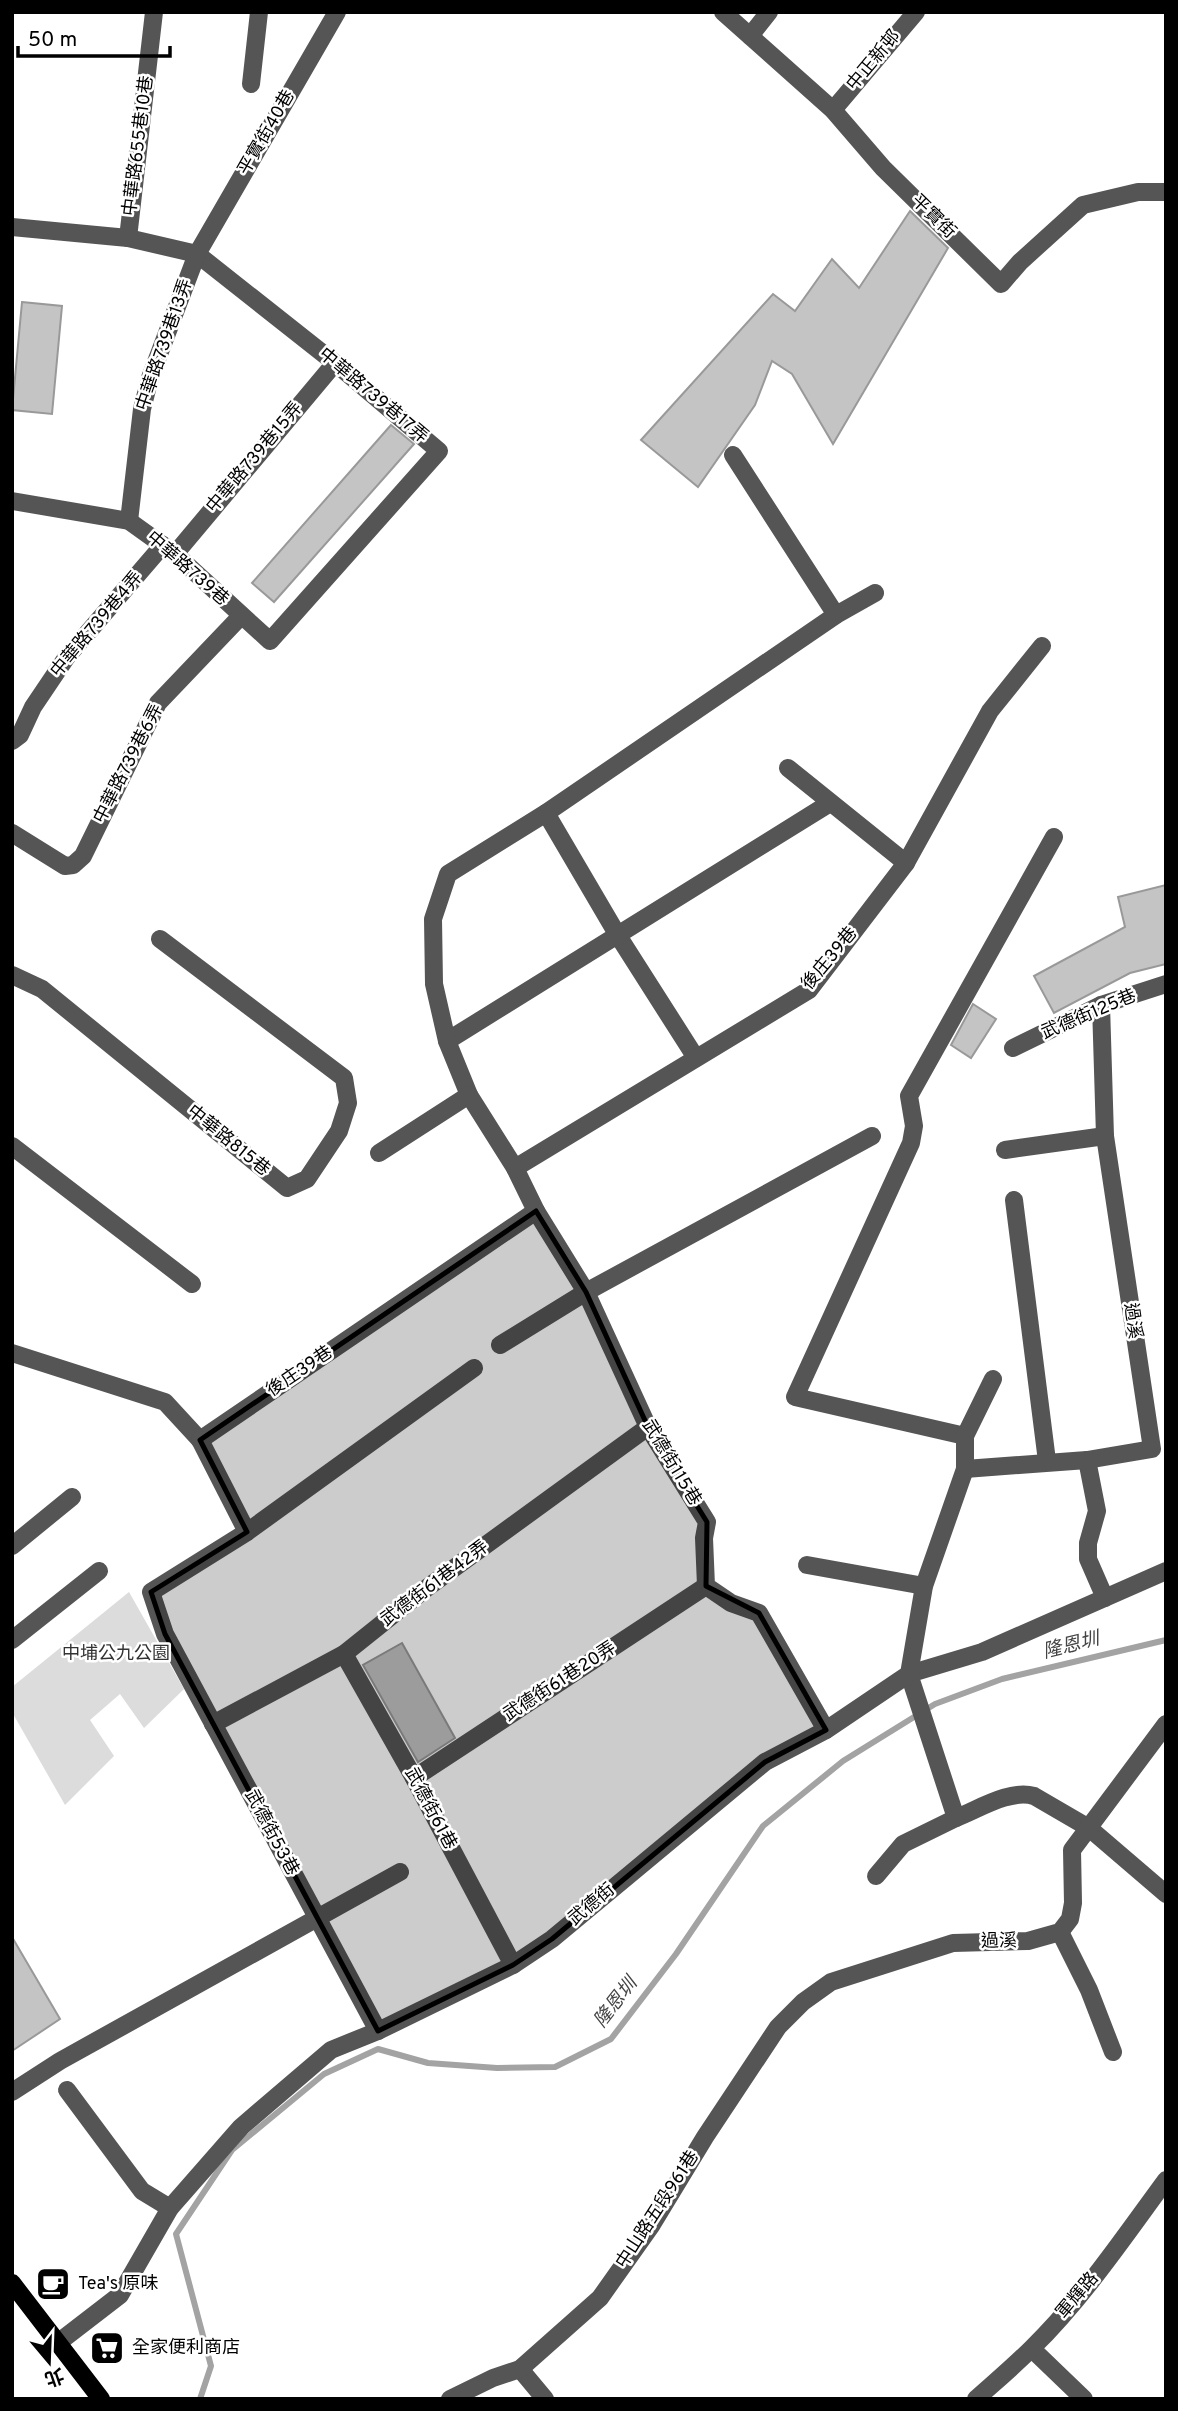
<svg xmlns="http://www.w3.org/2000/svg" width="1178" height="2411" viewBox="0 0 1178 2411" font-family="Overpass,'Noto Sans TC',sans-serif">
<rect width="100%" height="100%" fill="#fff"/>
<path fill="#dcdcdc" d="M 129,1592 L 184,1689 L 144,1728 L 120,1694 L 90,1720 L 114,1756 L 65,1805 L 12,1712 L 12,1687 Z"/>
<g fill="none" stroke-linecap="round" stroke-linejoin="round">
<path stroke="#a3a3a3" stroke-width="6" d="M 200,2399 L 211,2366 L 176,2234 L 232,2150 L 324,2074 L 378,2049 L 428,2063 L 497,2068 L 555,2067 L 611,2039 L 676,1954 L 763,1826 L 843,1761 L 935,1704 L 1002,1679 L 1166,1640"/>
</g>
<g fill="#c4c4c4" stroke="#999" stroke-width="2">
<path d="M 910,211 L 948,248 L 833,444 L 792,374 L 772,361 L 755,405 L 698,487 L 641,440 L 773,294 L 795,311 L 832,259 L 859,288 Z"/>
<path d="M 22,302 L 62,306 L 52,414 L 12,410 Z"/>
<path d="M 391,425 L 414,444 L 274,602 L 252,583 Z"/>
<path d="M 1166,885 L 1166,964 L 1130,973 L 1054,1013 L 1034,976 L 1125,927 L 1118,897 Z"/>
<path d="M 973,1004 L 996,1019 L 971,1058 L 951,1045 Z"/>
<path d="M 402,1643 L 455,1738 L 418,1762 L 363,1665 Z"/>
<path d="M 12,1937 L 60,2019 L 12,2051 Z"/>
</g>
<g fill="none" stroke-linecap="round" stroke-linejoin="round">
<g stroke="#555" stroke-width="18">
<path d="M 723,12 L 833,110 L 883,168 L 1001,284 L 1020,262 L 1083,205 L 1138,192 L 1166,192"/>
<path d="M 750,36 L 769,12"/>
<path d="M 251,84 L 259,12"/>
<path d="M 833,110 L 916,12"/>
<path d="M 12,227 L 128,238 L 197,254 L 335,363 L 439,451 L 270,641 L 175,554 L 129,521 L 12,501"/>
<path d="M 128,238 L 154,12"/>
<path d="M 733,455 L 836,615"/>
<path d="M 129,521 L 142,409 L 150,378 L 197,254 L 337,12"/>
<path d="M 175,554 L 335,363"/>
<path d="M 12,741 L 20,735 L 33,707 L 66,658 L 163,545"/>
<path d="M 788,768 L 906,863"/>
<path d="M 546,813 L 617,934 L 696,1058"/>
<path d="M 12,833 L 65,866 L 73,865 L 83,856 L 158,703 L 241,616"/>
<path d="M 12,975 L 42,989 L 287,1188 L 307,1179 L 339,1131 L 348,1103 L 344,1078 L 160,939"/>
<path d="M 447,1041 L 830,803"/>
<path d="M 1013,1048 L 1101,1005 L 1166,984"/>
<path d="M 469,1095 L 447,1041 L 434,984 L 433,919 L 448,874 L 546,813 L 836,615 L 875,593"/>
<path d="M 12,1146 L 192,1284"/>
<path d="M 1005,1150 L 1105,1136"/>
<path d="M 515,1168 L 809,990 L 906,863 L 990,711 L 1042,646"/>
<path d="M 1014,1200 L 1047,1461"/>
<path d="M 536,1211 L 586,1292 L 648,1427 L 707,1522 L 704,1538 L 706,1586 L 731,1603 L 759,1613 L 826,1730"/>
<path d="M 500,1345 L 586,1292 L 872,1136"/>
<path d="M 12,1353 L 165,1402 L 200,1440 L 536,1211 L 515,1168 L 469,1095 L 379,1153"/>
<path d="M 965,1436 L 795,1397 L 911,1143 L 914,1126 L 909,1096 L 1054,837"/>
<path d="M 200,1440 L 247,1532 L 151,1592 L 165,1634 L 378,2031"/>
<path d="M 1087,1460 L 1097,1511 L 1088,1543 L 1088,1559 L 1105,1598"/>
<path d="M 965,1469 L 1087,1460 L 1152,1449 L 1105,1136 L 1101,1005"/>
<path d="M 247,1532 L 474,1368"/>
<path d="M 12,1546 L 72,1497"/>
<path d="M 807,1565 L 924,1586"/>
<path d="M 1166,1571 L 982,1652 L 909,1674 L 956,1818 C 979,1809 1010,1789 1034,1796 L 1089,1828 L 1166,1894"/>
<path d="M 12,1640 L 99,1571"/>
<path d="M 344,1654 L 414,1778 L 513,1965"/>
<path d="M 213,1724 L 344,1654 L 424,1590 L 648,1427"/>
<path d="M 414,1778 L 706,1586"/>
<path d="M 876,1876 L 903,1844 L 956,1818"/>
<path d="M 1060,1932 L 1089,1990 L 1113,2052"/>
<path d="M 67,2090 L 142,2191 L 170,2208"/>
<path d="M 12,2092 L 60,2061 L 400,1872"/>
<path d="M 59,2342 L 120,2295 L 170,2208 L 241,2127 L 331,2050 L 378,2031 L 513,1965 L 552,1939 L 765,1762 L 826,1730 L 909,1674 L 924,1586 L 965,1469 L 965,1436 L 993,1379"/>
<path d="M 1032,2349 L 1084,2399"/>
<path d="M 520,2369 L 545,2399"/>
<path d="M 450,2399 L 493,2378 L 520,2369 L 600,2298 L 651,2226 L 705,2137 L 778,2027 L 803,2002 L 831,1982 L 953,1943 L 1028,1941 L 1060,1932 L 1070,1919 L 1073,1903 L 1072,1850 L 1166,1724"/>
<path d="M 976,2399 C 995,2382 1014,2366 1032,2348 C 1083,2298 1124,2237 1166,2180"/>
</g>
<path stroke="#000" stroke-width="18" d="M 12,2283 L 101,2399"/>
</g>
<path fill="#000" fill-opacity="0.2" stroke="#000" stroke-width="5" stroke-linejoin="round" d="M 536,1211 L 586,1292 L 648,1427 L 707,1522 L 706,1586 L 759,1613 L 826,1730 L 765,1762 L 552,1939 L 513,1965 L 378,2031 L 165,1634 L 151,1592 L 247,1532 L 200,1440 Z"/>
<defs>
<g id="cafe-square" transform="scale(1.75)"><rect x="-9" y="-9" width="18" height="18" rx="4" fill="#000" stroke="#fff"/><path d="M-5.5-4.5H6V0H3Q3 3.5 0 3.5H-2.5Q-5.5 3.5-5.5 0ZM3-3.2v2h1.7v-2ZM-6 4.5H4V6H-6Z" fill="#fff"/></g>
<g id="supermarket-square" transform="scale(1.75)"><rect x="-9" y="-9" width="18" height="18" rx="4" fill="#000" stroke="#fff"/><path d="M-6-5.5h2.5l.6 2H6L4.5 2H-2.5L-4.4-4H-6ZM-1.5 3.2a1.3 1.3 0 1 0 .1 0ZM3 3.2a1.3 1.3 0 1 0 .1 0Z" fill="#fff"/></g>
</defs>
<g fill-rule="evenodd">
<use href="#cafe-square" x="53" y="2284"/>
<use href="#supermarket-square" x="107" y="2348"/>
</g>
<g text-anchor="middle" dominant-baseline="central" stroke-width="5" stroke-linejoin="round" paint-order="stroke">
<g font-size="18" fill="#000" stroke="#fff">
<text transform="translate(874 61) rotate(-50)">中正新邨</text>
<text transform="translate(267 133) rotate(-60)">平實街40巷</text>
<text transform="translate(139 146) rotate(-83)">中華路655巷10巷</text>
<text transform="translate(933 217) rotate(44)">平實街</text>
<text transform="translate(165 345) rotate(-71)">中華路739巷13弄</text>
<text transform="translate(373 396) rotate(40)">中華路739巷17弄</text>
<text transform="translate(255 458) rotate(-50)">中華路739巷15弄</text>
<text transform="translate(187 569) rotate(41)">中華路739巷</text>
<text transform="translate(97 625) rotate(-50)">中華路739巷4弄</text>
<text transform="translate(129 764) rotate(-63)">中華路739巷6弄</text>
<text transform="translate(830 959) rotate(-50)">後庄39巷</text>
<text transform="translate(1089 1015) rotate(-23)">武德街125巷</text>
<text transform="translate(228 1141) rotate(39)">中華路815巷</text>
<text transform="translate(1132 1321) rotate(82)">過溪</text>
<text transform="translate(300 1372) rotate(-34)">後庄39巷</text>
<text transform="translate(671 1463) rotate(59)">武德街115巷</text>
<text transform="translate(435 1584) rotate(-37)">武德街61巷42弄</text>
<text transform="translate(560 1682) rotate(-33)">武德街61巷20弄</text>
<text transform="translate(430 1809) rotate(62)">武德街61巷</text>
<text transform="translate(271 1833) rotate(62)">武德街53巷</text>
<text transform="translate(592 1905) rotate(-40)">武德街</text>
<text transform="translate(999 1942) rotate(-1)">過溪</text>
<text transform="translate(658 2210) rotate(-57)">中山路五段961巷</text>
<text transform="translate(1078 2296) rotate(-50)">軍輝路</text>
</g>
<g font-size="18" fill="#333" stroke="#fff">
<text x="116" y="1654">中埔公九公園</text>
</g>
<g font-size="18" fill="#000" stroke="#fff" text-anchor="start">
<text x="78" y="2284">Tea's 原味</text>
<text x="132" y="2348">全家便利商店</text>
</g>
<g font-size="19" font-style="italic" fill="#444" stroke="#fff">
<text transform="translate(1071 1646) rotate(-14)">隆恩圳</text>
<text transform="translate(616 2003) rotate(-52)">隆恩圳</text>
</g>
</g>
<rect width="1178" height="2411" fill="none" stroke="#000000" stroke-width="28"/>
<g transform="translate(49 2362) rotate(161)" stroke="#ffffff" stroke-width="5" paint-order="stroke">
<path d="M0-5L12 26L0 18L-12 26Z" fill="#000000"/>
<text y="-10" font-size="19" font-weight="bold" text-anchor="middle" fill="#000000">北</text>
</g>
<path d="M18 46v10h152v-10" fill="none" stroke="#000000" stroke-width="3.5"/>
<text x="28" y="46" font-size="21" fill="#000000" stroke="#ffffff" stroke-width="5" paint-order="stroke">50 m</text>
</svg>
